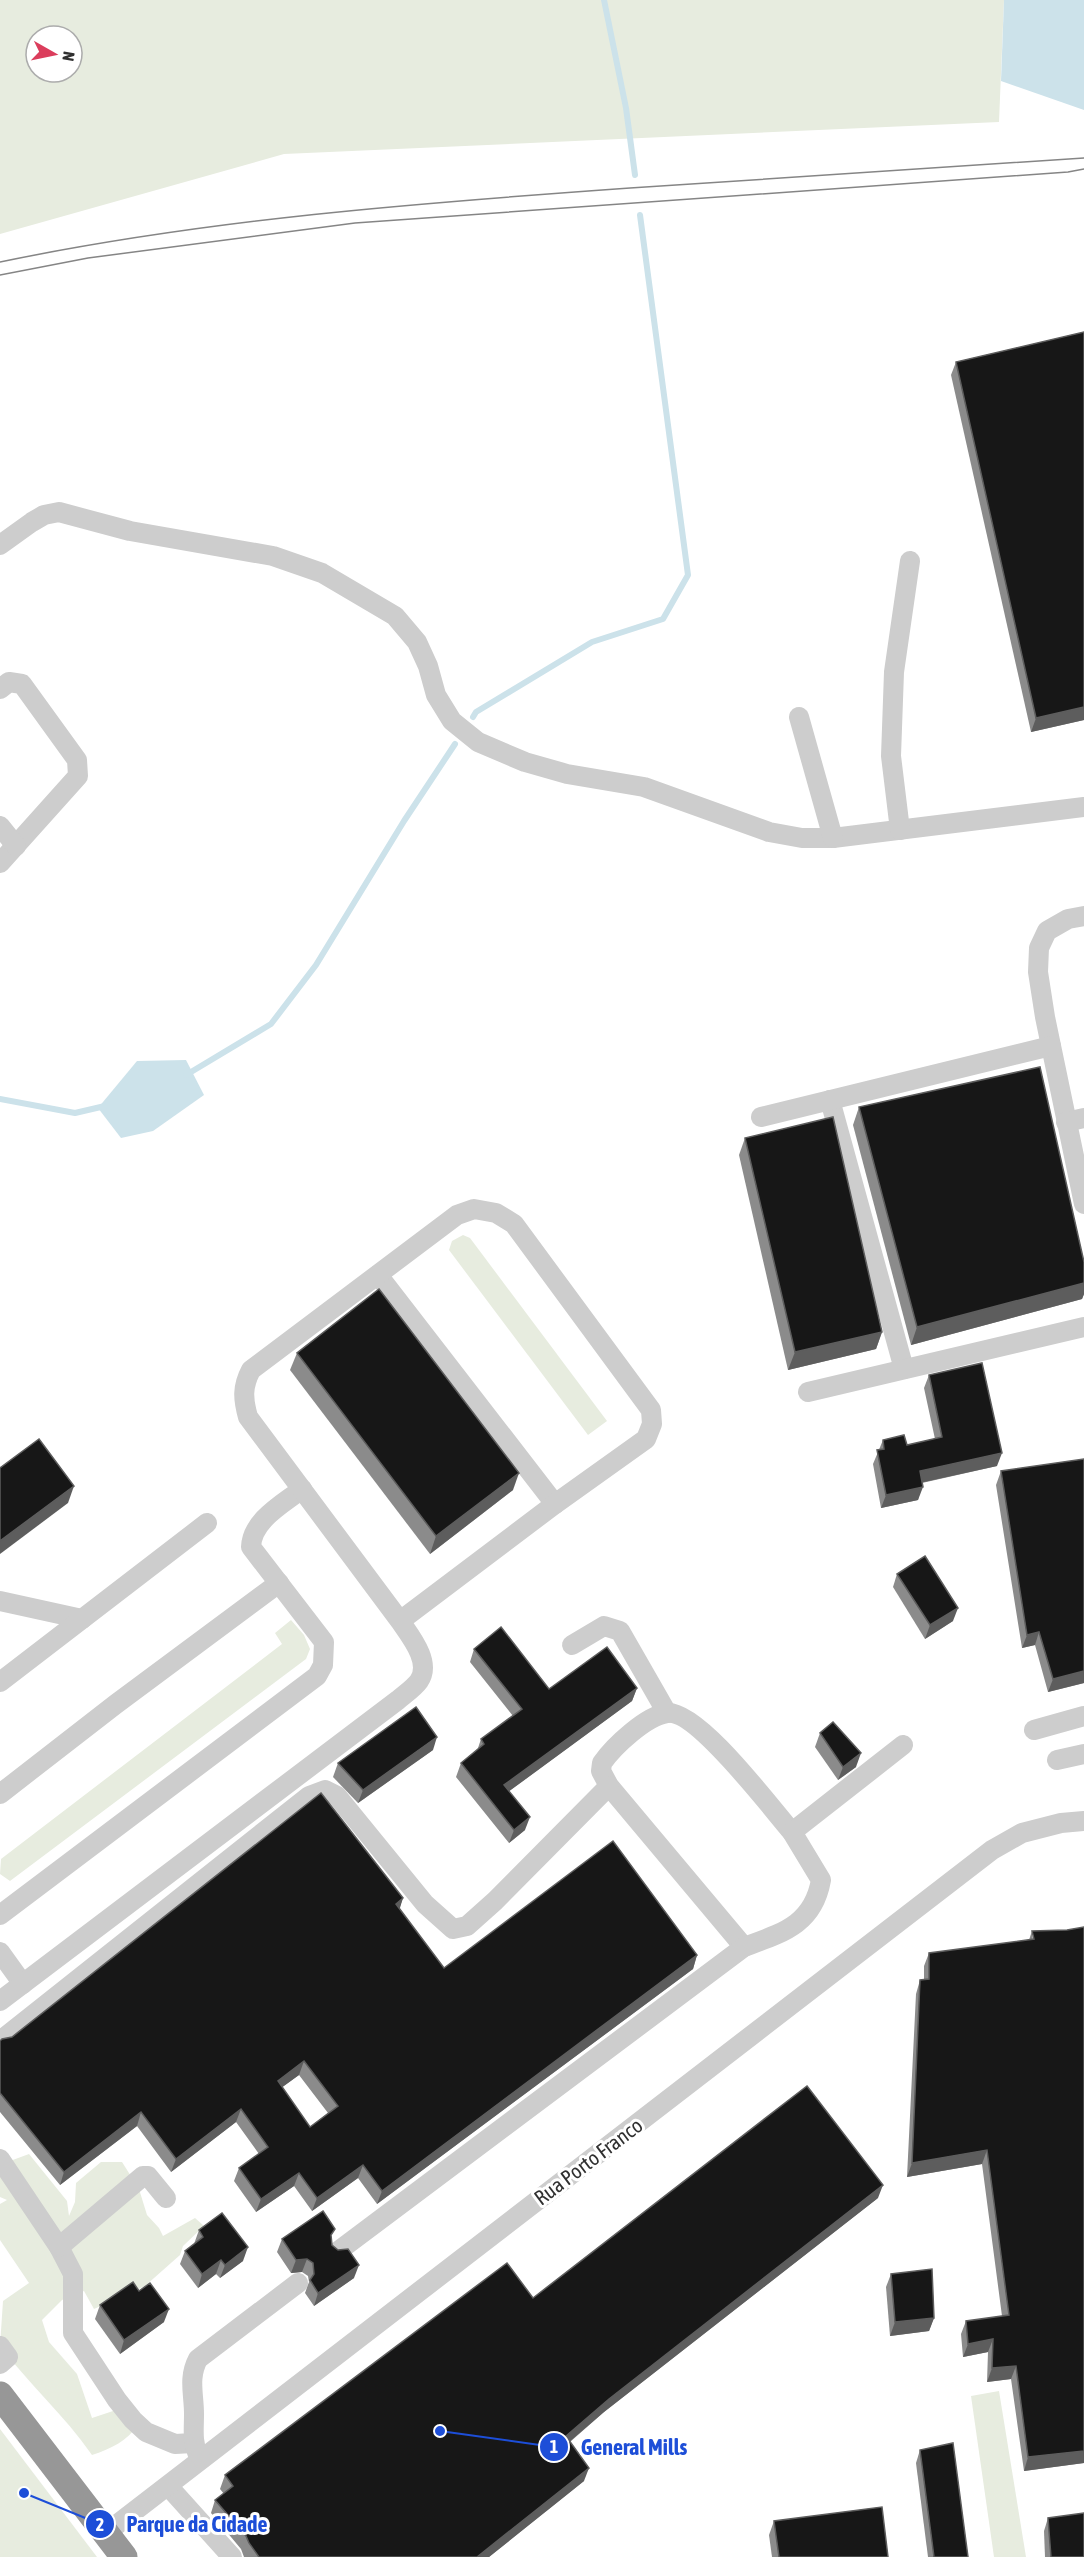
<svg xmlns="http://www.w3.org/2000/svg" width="1084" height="2557" viewBox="0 0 1084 2557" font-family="'Asap Condensed',sans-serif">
<rect width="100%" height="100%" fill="#fff"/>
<g fill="#e7ecdf" fill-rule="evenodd">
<path d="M 0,0 L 1004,0 L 999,122 L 284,154 L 0,234 ZM 36,36 L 72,36 L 72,72 L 36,72 Z"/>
<path d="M 463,1235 L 470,1238 L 607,1421 L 588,1435 L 449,1250 L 452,1241 Z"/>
<path d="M 291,1620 L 304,1635 L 310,1649 L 306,1659 L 10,1881 L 0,1874 L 1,1859 L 282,1644 L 275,1633 Z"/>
<path d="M 29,2154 L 67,2201 L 69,2216 L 75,2202 L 76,2183 L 101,2162 L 122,2162 L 139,2189 L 147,2215 L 159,2228 L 163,2236 L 195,2218 L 204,2226 L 183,2246 L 180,2255 L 145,2286 L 94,2309 L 84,2291 L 62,2300 L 42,2320 L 49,2342 L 77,2374 L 92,2418 L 122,2408 L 138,2424 C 128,2441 110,2449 92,2455 C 65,2416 29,2384 0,2346 L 3,2301 L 29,2283 L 0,2240 L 0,2204 L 7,2200 L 0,2197 L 0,2155 L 10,2161 Z"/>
<path d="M 999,2391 L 1026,2557 L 994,2557 L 971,2396 Z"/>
<path d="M 0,2429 L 97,2557 L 0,2557 Z"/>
</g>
<g fill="#cce2ea">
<path d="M 1004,0 L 1084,0 L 1084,110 L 1001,81 Z"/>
<path d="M 186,1060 L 204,1095 L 153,1131 L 121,1138 L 98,1108 L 137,1061 Z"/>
</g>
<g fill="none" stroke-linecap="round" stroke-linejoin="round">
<g stroke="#cce2ea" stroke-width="6">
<path d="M 604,0 L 626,108 L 635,175"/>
<path d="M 473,717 L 476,712 L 592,642 L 663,619 L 688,575 L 640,215"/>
<path d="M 186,1075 L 271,1024 L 316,965 L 404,821 L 455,744"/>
<path d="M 0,1099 L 75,1113 L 105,1106"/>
</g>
<g stroke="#cdcdcd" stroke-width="20">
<path d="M 0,545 L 32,522 L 44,515 L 59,512 L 130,531 L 273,556 L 322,573 L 395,616 L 417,642 L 428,666 L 436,695 L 452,721 L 478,742 L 525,762 L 567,774 L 644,787 L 769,832 L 802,838 L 833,838 L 1084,807"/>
<path d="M 0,689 L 9,682 L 22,684 L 77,760 L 78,776 L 0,863"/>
<path d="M 799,717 L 833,838"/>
<path d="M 0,826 L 16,846"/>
<path d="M 900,830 L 891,756 L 894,672 L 910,561"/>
<path d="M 1084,916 L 1068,919 L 1047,931 L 1039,948 L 1038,972 L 1045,1017 L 1084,1204"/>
<path d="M 830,1100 L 904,1369"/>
<path d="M 761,1117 L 1051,1046"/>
<path d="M 1066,1122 L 1084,1118"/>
<path d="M 378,1275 L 555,1504"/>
<path d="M 808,1392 L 1084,1327"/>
<path d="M 0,1601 L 82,1619"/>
<path d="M 572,1645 L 604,1626 L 620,1631 L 667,1713"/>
<path d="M 0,1682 L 207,1523"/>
<path d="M 1034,1730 L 1084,1716"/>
<path d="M 1057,1760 L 1084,1754"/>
<path d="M 0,1794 L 116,1704 L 279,1583"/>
<path d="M 0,1915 L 317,1676 L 323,1665 L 324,1642 L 251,1547 C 252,1520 283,1504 302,1489"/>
<path d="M 744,1947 L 609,1786 L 601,1771 L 602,1763 C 614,1746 646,1716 667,1713 C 697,1709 771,1808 792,1832"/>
<path d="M 0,1952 L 23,1984"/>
<path d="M 0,2001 L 398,1700 C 405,1694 414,1688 419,1681 C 432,1662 410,1636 400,1621 L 248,1417 C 243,1399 242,1387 251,1370 L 457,1215 L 474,1209 L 496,1213 L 514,1224 L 651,1410 L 652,1424 L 646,1439 L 555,1504 L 400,1621"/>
<path d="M 0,2041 L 309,1796 L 325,1790 L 337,1796 L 425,1904 L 453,1929 L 467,1926 L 495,1901 L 609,1786"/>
<path d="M 0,2159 L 59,2247 L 73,2274 L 73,2333 L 117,2400 L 133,2420 L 146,2432 L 175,2444 L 193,2443"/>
<path d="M 59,2247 L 143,2176 L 148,2176 L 166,2198"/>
<path d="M 337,2252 L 744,1947 C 782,1933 813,1925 821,1880 L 792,1832 L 903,1745"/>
<path d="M 0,2346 L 8,2357 L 0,2364"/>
<path d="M 198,2455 C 192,2441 194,2430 194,2414 C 194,2394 188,2378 198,2359 L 298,2283"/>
<path d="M 168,2486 L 232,2557"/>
<path d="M 106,2533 L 992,1850 L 1022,1833 L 1061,1823 L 1084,1821"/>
</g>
<path stroke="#979797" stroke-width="27" d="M 0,2395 L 124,2557"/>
<g stroke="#858585" stroke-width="1.5">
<path d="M 0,262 C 208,219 419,203 630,188 C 782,178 933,168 1084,158"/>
<path d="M 0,275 L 88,258 L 355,223 L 1068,172 L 1084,169"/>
</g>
</g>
<g fill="#8b8b8b" fill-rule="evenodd">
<path d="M 1084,332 L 1084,720 L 1031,732 L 951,375 L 956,362 Z"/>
<path d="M 859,1107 L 1084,1262 L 1084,1294 L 1082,1299 L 911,1345 L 853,1125 Z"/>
<path d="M 745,1138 L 882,1332 L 876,1349 L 788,1370 L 739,1155 Z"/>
<path d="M 297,1353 L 513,1490 L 430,1554 L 290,1370 Z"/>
<path d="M 929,1375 L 997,1466 L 922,1483 L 918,1500 L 881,1508 L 873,1464 L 883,1440 L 907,1445 L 935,1439 L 924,1388 Z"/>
<path d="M 1001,1471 L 1084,1683 L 1048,1692 L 1035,1645 L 1022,1648 L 996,1485 Z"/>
<path d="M 897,1574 L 953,1621 L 925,1639 L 893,1587 Z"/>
<path d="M 474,1649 L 549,1689 L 637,1688 L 632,1701 L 509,1791 L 525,1830 L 509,1843 L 456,1777 L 461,1763 L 477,1751 L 481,1739 L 513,1716 L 470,1662 Z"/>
<path d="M 820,1733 L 856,1767 L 838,1780 L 815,1747 Z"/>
<path d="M 433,1750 L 358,1803 L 333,1777 L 338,1763 Z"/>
<path d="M 403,1898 L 399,1909 L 444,1968 L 697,1955 L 693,1969 L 377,2204 L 358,2178 L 312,2211 L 294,2186 L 256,2212 L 234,2181 L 239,2168 L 259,2154 L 236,2122 L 171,2172 L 137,2126 L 60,2185 L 0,2112 L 0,2041 ZM 299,2075 L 328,2113 L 310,2127 L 282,2087 Z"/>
<path d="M 1032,1931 L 1084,2463 L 1024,2471 L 1011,2379 L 987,2382 L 988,2352 L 963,2357 L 961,2334 L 966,2321 L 1002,2316 L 982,2164 L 907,2177 L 916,1994 L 920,1980 L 924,1980 L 924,1966 L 929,1953 L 1029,1940 Z"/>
<path d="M 878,2198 L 604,2412 L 570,2442 L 584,2481 L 489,2557 L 244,2557 L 241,2549 L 211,2513 L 215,2500 L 224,2494 L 220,2489 L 225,2475 L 533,2298 Z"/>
<path d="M 199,2230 L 243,2261 L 220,2278 L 216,2274 L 198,2288 L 180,2264 L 185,2251 L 194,2244 Z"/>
<path d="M 282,2239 L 331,2239 L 332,2245 L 354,2278 L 314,2306 L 305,2293 L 309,2282 L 308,2276 L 302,2272 L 291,2273 L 277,2252 Z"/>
<path d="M 891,2274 L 934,2318 L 929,2331 L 890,2336 L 886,2287 Z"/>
<path d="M 100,2305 L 164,2322 L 120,2354 L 95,2319 Z"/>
<path d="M 920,2450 L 968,2557 L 928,2557 L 916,2463 Z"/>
<path d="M 1048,2518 L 1084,2557 L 1045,2557 L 1044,2531 Z"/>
<path d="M 774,2521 L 888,2557 L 772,2557 L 769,2535 Z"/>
</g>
<g fill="#5d5d5d">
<path d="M 1084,707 L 1084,720 L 1031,732 L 1036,718 Z"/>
<path d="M 1084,1283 L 1084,1294 L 1082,1299 L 911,1345 L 917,1327 Z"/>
<path d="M 882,1332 L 876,1349 L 788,1370 L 795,1352 Z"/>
<path d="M 1002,1453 L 997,1466 L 915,1484 L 920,1471 Z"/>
<path d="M 519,1473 L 513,1490 L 430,1554 L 436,1536 Z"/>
<path d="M 74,1486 L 68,1503 L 0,1554 L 0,1541 Z"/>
<path d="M 923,1487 L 918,1500 L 881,1508 L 886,1495 Z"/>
<path d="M 958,1608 L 953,1621 L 925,1639 L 930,1625 Z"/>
<path d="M 1039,1632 L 1035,1645 L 1022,1648 L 1027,1635 Z"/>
<path d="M 1084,1671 L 1084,1683 L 1048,1692 L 1053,1679 Z"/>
<path d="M 637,1688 L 632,1701 L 500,1798 L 504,1785 Z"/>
<path d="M 437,1737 L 433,1750 L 358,1803 L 363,1790 Z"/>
<path d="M 861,1753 L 856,1767 L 838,1780 L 843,1767 Z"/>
<path d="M 530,1817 L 525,1830 L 509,1843 L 514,1830 Z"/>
<path d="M 403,1898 L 399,1911 L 396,1904 Z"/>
<path d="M 697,1955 L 693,1969 L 377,2204 L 382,2191 Z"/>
<path d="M 304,2061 L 299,2075 L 273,2094 L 278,2081 Z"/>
<path d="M 241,2109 L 236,2122 L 171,2172 L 176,2159 Z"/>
<path d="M 141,2112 L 137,2126 L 60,2185 L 64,2172 Z"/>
<path d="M 987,2150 L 982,2164 L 907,2177 L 912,2163 Z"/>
<path d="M 363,2165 L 358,2178 L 312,2211 L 317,2198 Z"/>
<path d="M 299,2173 L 294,2186 L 256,2212 L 261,2199 Z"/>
<path d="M 883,2185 L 878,2198 L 604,2412 L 561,2449 L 566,2436 L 609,2399 Z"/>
<path d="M 248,2247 L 243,2261 L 220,2278 L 225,2265 Z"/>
<path d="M 307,2259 L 302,2272 L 291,2273 L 296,2260 Z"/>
<path d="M 221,2260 L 216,2274 L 198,2288 L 202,2274 Z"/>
<path d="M 359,2265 L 354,2278 L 314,2306 L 318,2293 Z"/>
<path d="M 169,2309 L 164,2322 L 120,2354 L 124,2340 Z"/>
<path d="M 934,2318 L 929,2331 L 890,2336 L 895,2322 Z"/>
<path d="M 993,2339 L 988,2352 L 963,2357 L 968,2344 Z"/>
<path d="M 1016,2366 L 1011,2379 L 987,2382 L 992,2368 Z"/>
<path d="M 1084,2451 L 1084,2463 L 1024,2471 L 1028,2457 Z"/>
<path d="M 589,2468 L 584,2481 L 489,2557 L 477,2557 Z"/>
</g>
<g fill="#171717" stroke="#5d5d5d" stroke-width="1.5" fill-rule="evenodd">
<path d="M 1084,332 L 1084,707 L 1036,718 L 956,362 Z"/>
<path d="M 1040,1067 L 1084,1262 L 1084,1283 L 917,1327 L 859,1107 Z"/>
<path d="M 833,1117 L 882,1332 L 795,1352 L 745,1138 Z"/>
<path d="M 379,1289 L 519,1473 L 436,1536 L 297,1353 Z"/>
<path d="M 982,1363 L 1002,1453 L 920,1471 L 923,1487 L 886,1495 L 877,1450 L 884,1449 L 883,1440 L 904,1435 L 907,1445 L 942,1437 L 929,1375 Z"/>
<path d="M 39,1439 L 74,1486 L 0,1541 L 0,1468 Z"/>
<path d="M 1084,1459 L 1084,1671 L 1053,1679 L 1039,1632 L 1027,1635 L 1001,1471 Z"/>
<path d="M 925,1556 L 958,1608 L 930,1625 L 897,1574 Z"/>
<path d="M 501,1627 L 549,1689 L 607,1647 L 637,1688 L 504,1785 L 530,1817 L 514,1830 L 461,1763 L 484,1744 L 481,1739 L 522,1709 L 474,1649 Z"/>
<path d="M 416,1707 L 437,1737 L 363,1790 L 338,1763 Z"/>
<path d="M 833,1722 L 861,1753 L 843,1767 L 820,1733 Z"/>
<path d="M 321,1793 L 403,1898 L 396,1904 L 444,1968 L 613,1841 L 697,1955 L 382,2191 L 363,2165 L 317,2198 L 299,2173 L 261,2199 L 239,2168 L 268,2147 L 241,2109 L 176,2159 L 141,2112 L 64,2172 L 0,2093 L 0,2041 L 2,2039 L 12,2037 ZM 304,2061 L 338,2106 L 310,2127 L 278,2081 Z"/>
<path d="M 1084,1927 L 1084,2451 L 1028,2457 L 1016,2366 L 992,2368 L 993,2339 L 968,2344 L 966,2321 L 1009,2315 L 987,2150 L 912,2163 L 920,1980 L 929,1979 L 929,1953 L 1034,1939 L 1032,1931 L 1067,1930 Z"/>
<path d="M 807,2086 L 883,2185 L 609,2399 L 566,2436 L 589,2468 L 477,2557 L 259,2557 L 249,2543 L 246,2536 L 215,2500 L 233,2486 L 225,2475 L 507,2263 L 533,2298 Z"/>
<path d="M 323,2211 L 335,2229 L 331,2235 L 332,2245 L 338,2250 L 348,2249 L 359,2265 L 318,2293 L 310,2280 L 314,2274 L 313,2263 L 307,2259 L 296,2260 L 282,2239 Z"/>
<path d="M 222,2213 L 248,2247 L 225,2265 L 221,2260 L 202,2274 L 185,2251 L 203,2237 L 199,2230 Z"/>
<path d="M 932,2269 L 934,2318 L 895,2322 L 891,2274 Z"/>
<path d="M 133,2282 L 139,2291 L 150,2283 L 169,2309 L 124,2340 L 100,2305 Z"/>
<path d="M 953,2443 L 968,2557 L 934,2557 L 920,2450 Z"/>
<path d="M 882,2507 L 888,2557 L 779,2557 L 774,2521 Z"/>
<path d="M 1084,2513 L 1084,2557 L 1051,2557 L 1048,2518 Z"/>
</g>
<g text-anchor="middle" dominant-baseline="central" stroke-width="6" stroke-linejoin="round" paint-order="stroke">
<g font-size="21" fill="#303030" stroke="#fff">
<text transform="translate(588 2161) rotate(-37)">Rua Porto Franco</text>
</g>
</g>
<path fill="none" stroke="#1d4ed8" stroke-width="2" d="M440 2431L554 2447M24 2493L100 2524"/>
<g fill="#1d4ed8" stroke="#fff" stroke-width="2">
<circle cx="440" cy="2431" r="6"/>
<circle cx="24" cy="2493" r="6"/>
<circle cx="554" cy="2447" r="15"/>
<circle cx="100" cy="2524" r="15"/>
</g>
<g font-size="18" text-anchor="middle" font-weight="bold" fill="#fff">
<text x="554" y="2453">1</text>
<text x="100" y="2531">2</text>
</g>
<g font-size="22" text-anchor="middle" font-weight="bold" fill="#1d4ed8" stroke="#fff" stroke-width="6" stroke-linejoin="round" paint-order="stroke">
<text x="634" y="2455">General Mills</text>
<text x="197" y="2532">Parque da Cidade</text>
</g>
<g transform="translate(54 54) rotate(99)"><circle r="28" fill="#ffffff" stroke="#acacac" stroke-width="1.5"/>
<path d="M0-4.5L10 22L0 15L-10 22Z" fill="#db3d5c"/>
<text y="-9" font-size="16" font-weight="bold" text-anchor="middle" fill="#303030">N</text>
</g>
</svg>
